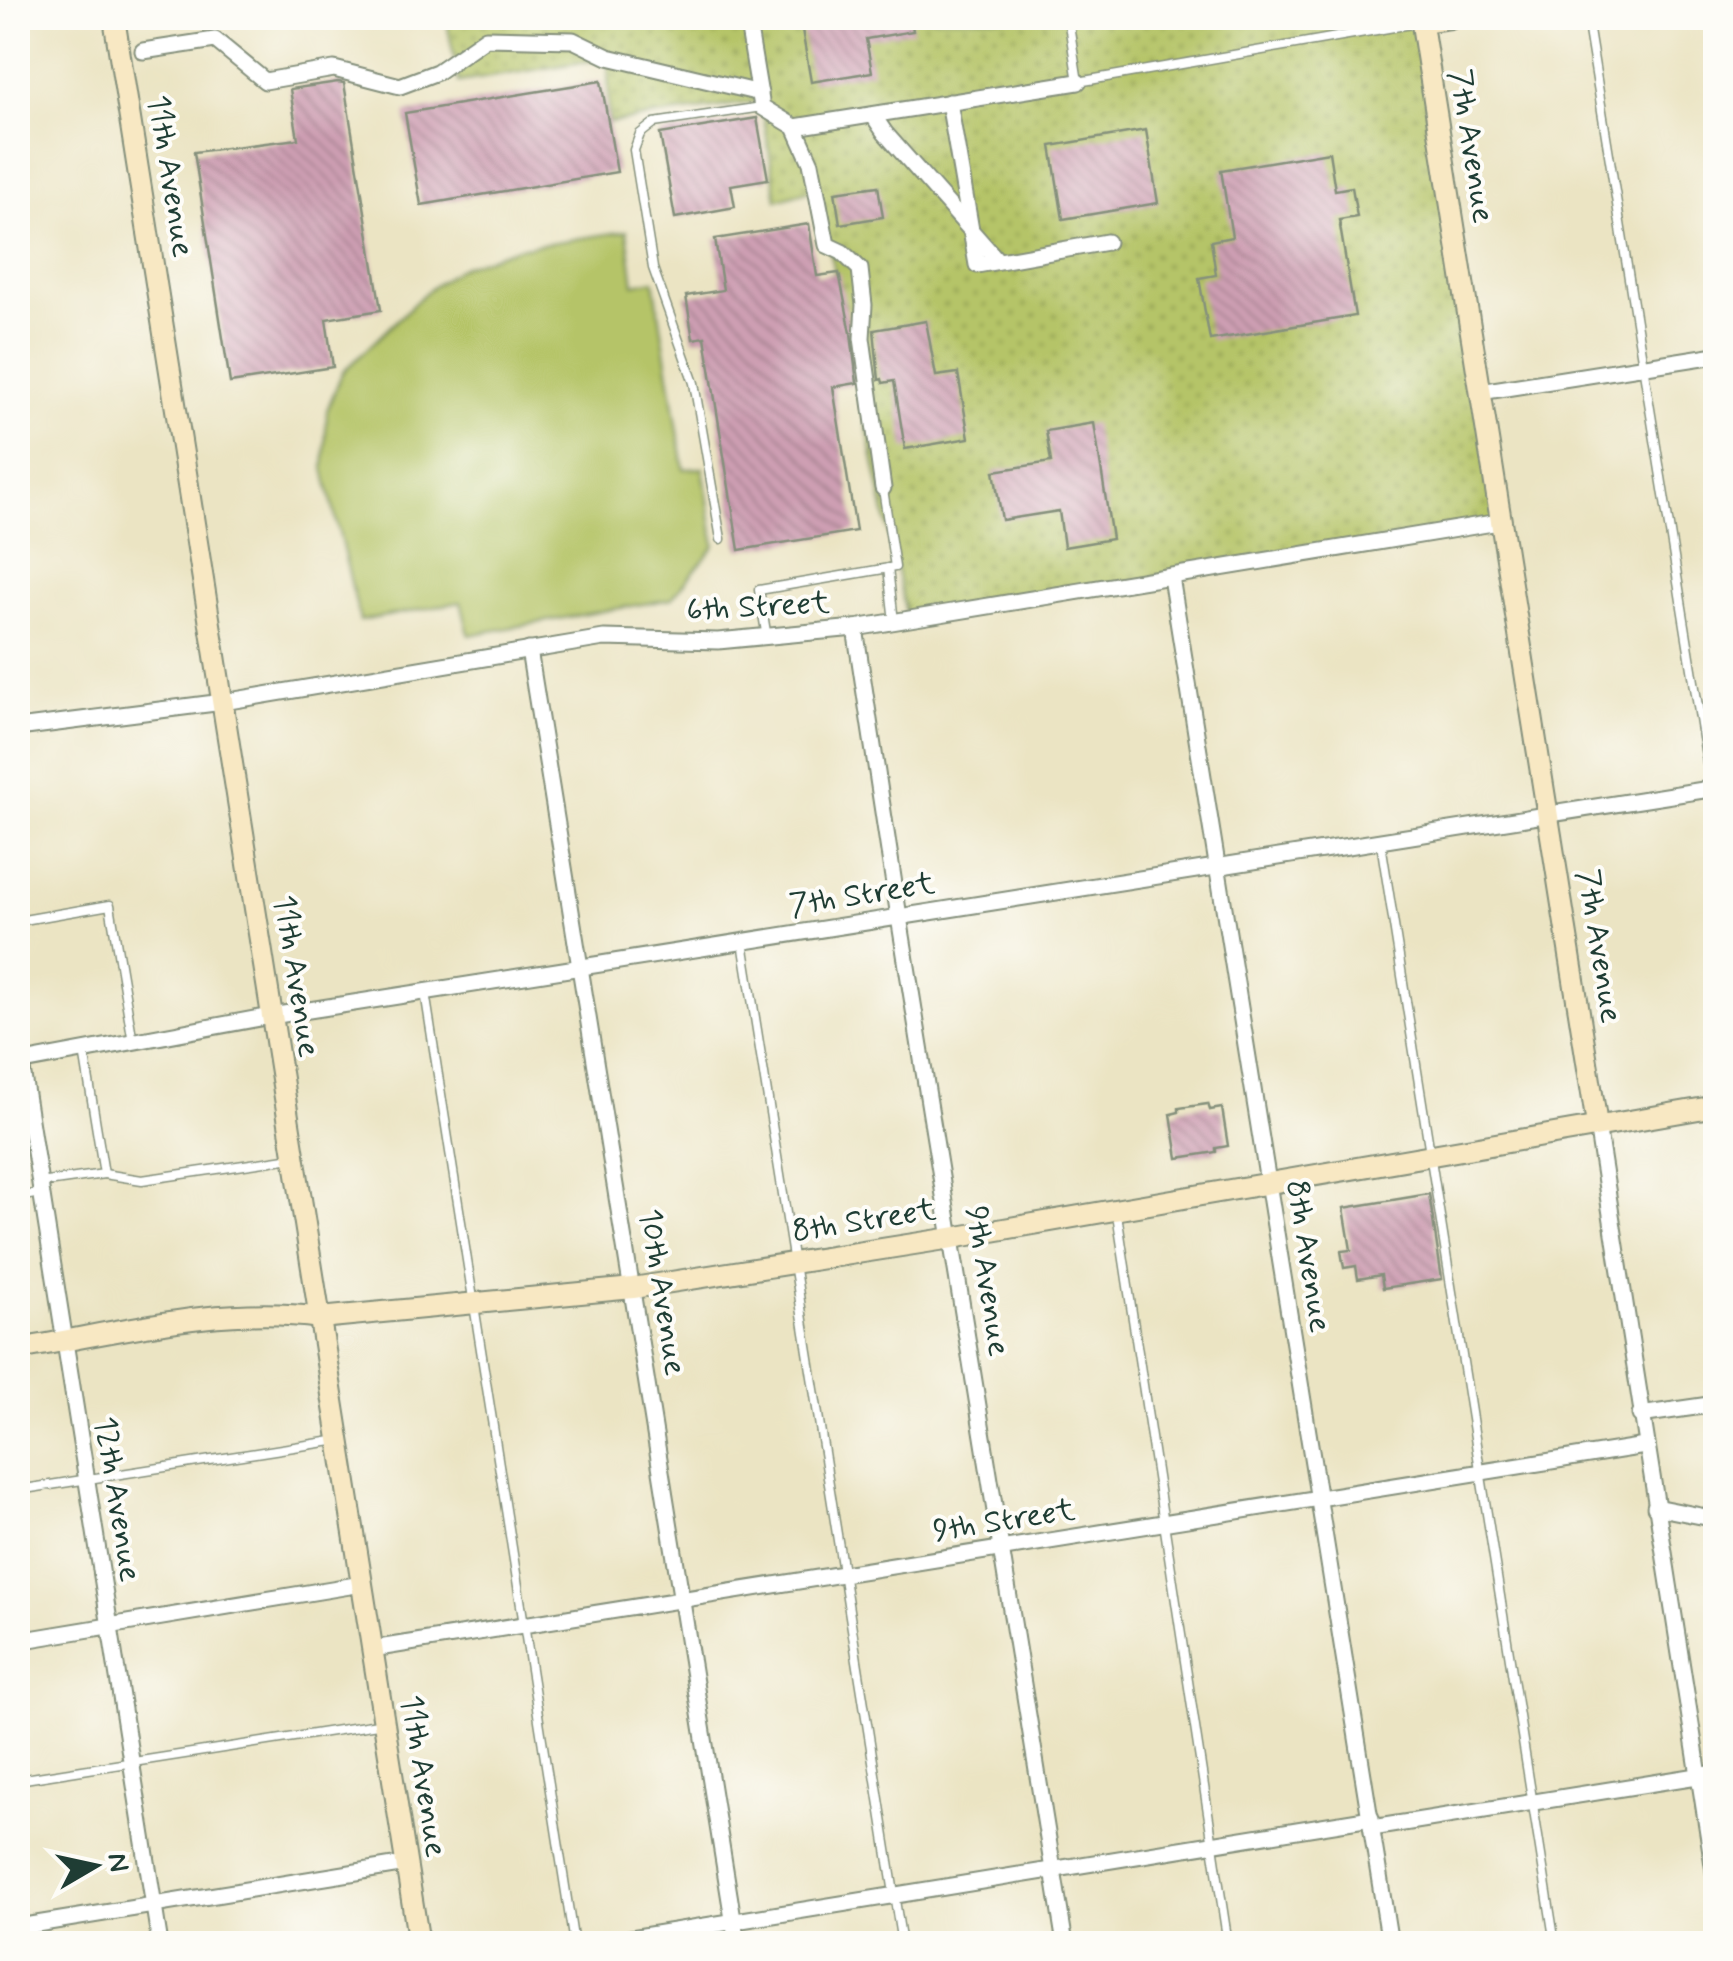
<svg xmlns="http://www.w3.org/2000/svg" width="1733" height="1961" viewBox="0 0 1733 1961" font-family="Mynerve,sans-serif">
<defs>
<pattern id="grass-dots" width="8" height="8" patternUnits="userSpaceOnUse" patternTransform="scale(2.5)"><rect width="8" height="8" fill="#b5c467"/><path d="M2 2h.1M6 6h.1" fill="none" stroke="#93a056" stroke-width="1.8" stroke-linecap="round"/></pattern>
<pattern id="building-back-hatch" width="6" height="6" patternUnits="userSpaceOnUse" patternTransform="scale(2.5)"><rect width="6" height="6" fill="#ce9fb3"/><path d="M-1 5l2 2M0 0l6 6M5-1l2 2" fill="none" stroke="#a78392"/></pattern>
</defs>
<rect width="100%" height="100%" fill="#fdfcf7"/>
<filter id="ink" filterUnits="userSpaceOnUse"><feTurbulence type="fractalNoise" baseFrequency=".01" numOctaves="2"/><feDisplacementMap in="SourceGraphic" scale="20" xChannelSelector="R" yChannelSelector="G"/><feConvolveMatrix kernelMatrix="1 2 1 2 8 2 1 2 1" color-interpolation-filters="sRGB"/></filter>
<filter id="wash" filterUnits="userSpaceOnUse"><feTurbulence type="fractalNoise" baseFrequency=".0048" numOctaves="4" result="noise"/><feDisplacementMap in="SourceGraphic" scale="40" xChannelSelector="R" yChannelSelector="G"/><feGaussianBlur stdDeviation="2.25" result="paint"/><feColorMatrix in="noise" values="0 0 0 0 0 0 0 0 0 0 0 0 0 0 0 0 0 1.4 0 .05"/><feComposite in="paint" operator="in"/></filter>
<g filter="url(#wash)">
<rect width="100%" height="100%" fill="#ebe4c3"/>
<path fill="url(#grass-dots)" stroke="#6a804e" stroke-width="2.5" d="M 446,18 L 1422,18 L 1499,522 L 907,620 L 817,188 L 777,200 L 761,101 L 609,123 L 608,58 L 459,82 Z"/>
<path fill="#b5c467" stroke="#6a804e" stroke-width="2.5" d="M 627,231 L 634,284 L 654,280 L 684,469 L 703,468 L 715,546 L 671,599 L 469,635 L 461,602 L 360,621 L 324,469 L 327,410 L 342,373 L 426,292 L 461,267 L 517,248 Z"/>
<g id="blocks">
<g fill="url(#building-back-hatch)">
<path d="M 800,18 L 911,18 L 913,31 L 866,39 L 872,72 L 811,82 Z"/>
<path d="M 601,81 L 617,172 L 421,205 L 405,113 Z"/>
<path d="M 338,82 L 344,83 L 381,310 L 326,319 L 333,367 L 230,383 L 194,152 L 298,139 L 290,89 Z"/>
<path d="M 757,118 L 768,179 L 731,185 L 735,207 L 675,218 L 660,134 Z"/>
<path d="M 1146,130 L 1158,203 L 1063,219 L 1051,146 Z"/>
<path d="M 1329,152 L 1335,190 L 1352,187 L 1357,217 L 1339,220 L 1355,316 L 1210,340 L 1199,278 L 1216,275 L 1211,241 L 1232,237 L 1221,170 Z"/>
<path d="M 878,186 L 883,217 L 840,224 L 835,192 Z"/>
<path d="M 809,224 L 817,276 L 839,273 L 851,333 L 857,383 L 833,387 L 856,531 L 739,550 L 705,337 L 693,339 L 686,296 L 723,290 L 715,239 Z"/>
<path d="M 926,321 L 936,376 L 958,373 L 969,438 L 905,449 L 894,381 L 883,383 L 882,379 L 879,380 L 874,330 Z"/>
<path d="M 1094,423 L 1112,539 L 1064,547 L 1059,511 L 1002,520 L 994,471 L 1051,462 L 1046,431 Z"/>
<path d="M 1208,1104 L 1210,1110 L 1222,1108 L 1228,1146 L 1216,1148 L 1216,1152 L 1178,1158 L 1171,1114 L 1179,1112 L 1179,1108 Z"/>
<path d="M 1429,1194 L 1442,1279 L 1383,1288 L 1381,1275 L 1358,1279 L 1356,1266 L 1344,1268 L 1341,1251 L 1351,1250 L 1344,1208 Z"/>
</g>
</g>
</g>
<g filter="url(#ink)">
<use href="#blocks" fill-opacity="0" stroke="#85907c" stroke-width="2.5"/>
<g fill="none" stroke-linecap="round" stroke-linejoin="round">
<g stroke="#85907c" stroke-width="11">
<g id="lane">
<path d="M 1068,18 L 1078,82 L 1417,23"/>
<path d="M 1587,18 L 1716,818"/>
<path d="M 721,539 L 694,383 L 653,268 L 634,150 L 640,134 L 654,123 L 762,107"/>
<path d="M 888,568 L 894,622"/>
<path d="M 767,638 L 759,590 L 895,567 L 883,489"/>
<path d="M 1381,843 L 1555,1944"/>
<path d="M 18,921 L 110,905 L 133,1042"/>
<path d="M 743,942 L 902,1944"/>
<path d="M 425,992 L 574,1944"/>
<path d="M 104,1174 L 142,1180 L 292,1158"/>
<path d="M 40,1183 L 104,1174 L 84,1051"/>
<path d="M 18,1197 L 41,1193"/>
<path d="M 1117,1214 L 1228,1944"/>
<path d="M 18,1490 L 339,1440"/>
<path d="M 18,1780 L 384,1723"/>
</g>
</g>
<g stroke="#85907c" stroke-width="19">
<g id="street">
<path d="M 747,18 L 762,107 L 795,127 L 811,163 L 827,245 L 842,252 L 860,269 L 864,305 L 862,338 L 883,488"/>
<path d="M 143,51 L 215,40 L 265,81 L 334,69 L 400,86 L 437,72 L 486,38 L 573,40 L 608,57 L 760,93"/>
<path d="M 949,102 L 977,265 L 1107,242"/>
<path d="M 873,115 L 885,133 L 998,261"/>
<path d="M 795,127 L 1078,82"/>
<path d="M 1480,392 L 1716,355"/>
<path d="M 1171,577 L 1390,1944"/>
<path d="M 855,628 L 899,917 L 1065,1944"/>
<path d="M 529,650 L 737,1944"/>
<path d="M 18,728 L 223,702 L 604,638 L 718,641 L 855,628 L 1499,522"/>
<path d="M 18,1063 L 271,1016 L 1716,788"/>
<path d="M 21,1063 L 160,1944"/>
<path d="M 1597,1125 L 1716,1884"/>
<path d="M 1640,1415 L 1716,1404"/>
<path d="M 1655,1507 L 1716,1519"/>
<path d="M 18,1641 L 362,1584"/>
<path d="M 372,1649 L 1645,1446"/>
<path d="M 1372,1828 L 1716,1773"/>
<path d="M 18,1927 L 406,1864"/>
<path d="M 594,1944 L 1371,1818"/>
</g>
</g>
<g stroke="#85907c" stroke-width="24">
<g id="secondary">
<path d="M 114,18 L 419,1944"/>
<path d="M 1421,18 L 1597,1125"/>
<path d="M 1421,22 L 1450,18"/>
<path d="M 18,1349 C 115,1333 220,1304 320,1318 L 633,1288 L 952,1238 L 1716,1106"/>
</g>
</g>
<use href="#lane" stroke="#fff" stroke-width="8"/>
<use href="#street" stroke="#fff" stroke-width="15"/>
<use href="#secondary" stroke="#f8e8c3" stroke-width="20"/>
</g>
</g>
<g text-anchor="middle" dominant-baseline="central" stroke-width="8" stroke-linejoin="round" paint-order="stroke">
<g font-size="32" fill="#1f3d34" stroke="#fdfcf7">
<text transform="translate(1471 146) rotate(81)">7th Avenue</text>
<text transform="translate(170 176) rotate(81)">11th Avenue</text>
<text transform="translate(758 607) rotate(-3)">6th Street</text>
<text transform="translate(862 895) rotate(-9)">7th Street</text>
<text transform="translate(1599 946) rotate(81)">7th Avenue</text>
<text transform="translate(296 976) rotate(81)">11th Avenue</text>
<text transform="translate(864 1221) rotate(-9)">8th Street</text>
<text transform="translate(1308 1256) rotate(81)">8th Avenue</text>
<text transform="translate(987 1281) rotate(81)">9th Avenue</text>
<text transform="translate(662 1292) rotate(81)">10th Avenue</text>
<text transform="translate(117 1499) rotate(81)">12th Avenue</text>
<text transform="translate(1004 1521) rotate(-9)">9th Street</text>
<text transform="translate(423 1776) rotate(81)">11th Avenue</text>
</g>
</g>
<rect width="1733" height="1961" fill="none" stroke="#fdfcf7" stroke-width="60"/>
<g transform="translate(95 1866) rotate(81)" stroke="#fdfcf7" stroke-width="8" paint-order="stroke">
<path d="M0-8L18 38L0 25L-18 38Z" fill="#1f3d34"/>
<text y="-15" font-size="28" font-weight="bold" text-anchor="middle" fill="#1f3d34">N</text>
</g>
</svg>
